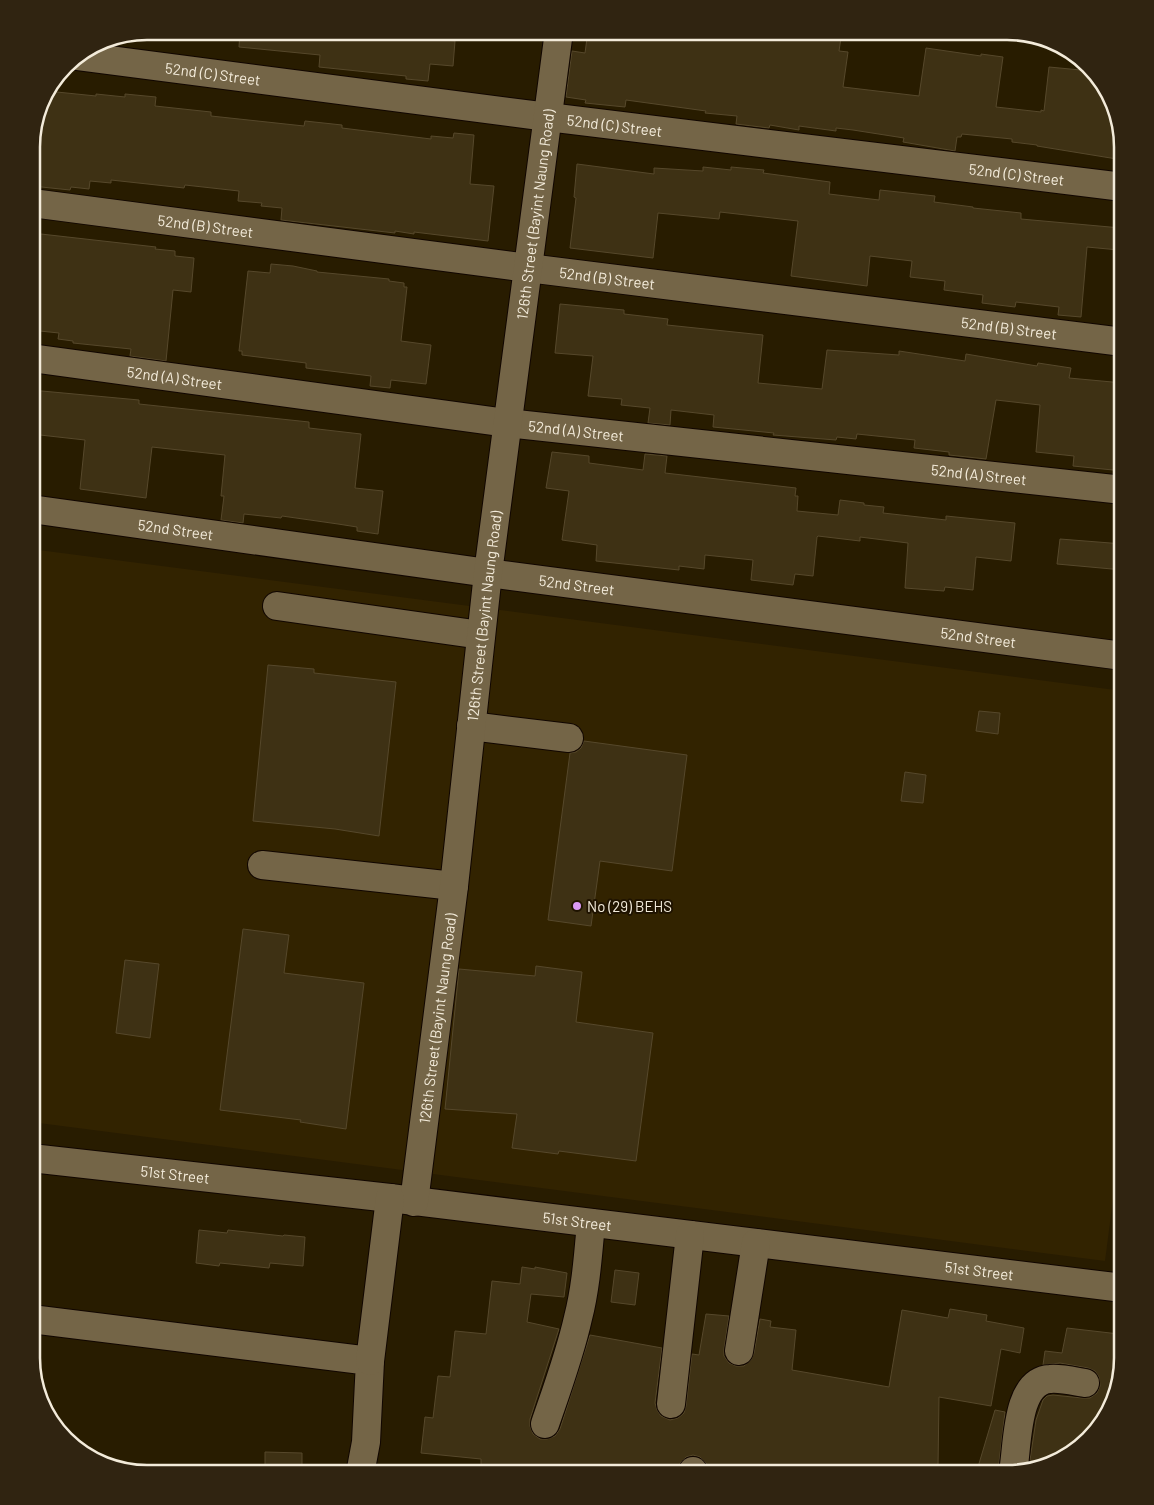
<svg xmlns="http://www.w3.org/2000/svg" width="1154" height="1505" viewBox="0 0 1154 1505" font-family="Barlow,sans-serif">
<rect width="100%" height="100%" fill="#281c00"/>
<path fill="#322300" d="M 31,549 L 1123,691 L 1123,1122 L 1105,1261 L 31,1122 Z"/>
<g fill="#3e3114" stroke="#56482b">
<path d="M 240,31 L 394,31 L 393,35 L 455,41 L 453,66 L 430,64 L 428,81 L 406,79 L 406,76 L 319,67 L 320,55 L 239,47 Z"/>
<path d="M 588,31 L 842,31 L 839,51 L 848,52 L 843,87 L 919,96 L 926,48 L 981,56 L 981,54 L 1003,57 L 996,107 L 1041,112 L 1041,110 L 1044,111 L 1049,67 L 1091,71 L 1103,83 L 1123,147 L 1123,160 L 1037,146 L 1037,145 L 1012,142 L 1012,139 L 962,134 L 961,137 L 957,137 L 955,151 L 903,142 L 904,138 L 853,130 L 836,128 L 836,131 L 799,126 L 799,130 L 770,125 L 769,128 L 736,124 L 737,116 L 705,113 L 706,111 L 626,100 L 625,107 L 585,103 L 586,100 L 566,97 L 572,51 L 585,53 Z"/>
<path d="M 47,91 L 96,96 L 96,94 L 125,97 L 125,94 L 156,97 L 155,106 L 211,112 L 211,116 L 304,126 L 305,121 L 342,125 L 342,128 L 431,139 L 431,136 L 453,138 L 454,133 L 474,135 L 470,184 L 494,186 L 488,241 L 414,232 L 414,234 L 395,231 L 395,233 L 281,220 L 282,208 L 261,206 L 262,203 L 238,201 L 239,191 L 185,185 L 184,188 L 111,180 L 111,183 L 90,181 L 89,189 L 71,187 L 70,190 L 32,186 L 32,140 L 43,96 Z"/>
<path d="M 577,164 L 654,174 L 654,168 L 703,171 L 703,167 L 731,170 L 731,167 L 764,170 L 763,173 L 830,182 L 829,194 L 879,200 L 880,190 L 935,196 L 934,202 L 973,207 L 973,208 L 1021,213 L 1021,219 L 1121,228 L 1119,250 L 1087,247 L 1081,317 L 1058,315 L 1059,307 L 1016,302 L 1015,307 L 982,303 L 983,295 L 944,290 L 945,281 L 910,277 L 912,261 L 870,256 L 867,286 L 791,276 L 798,221 L 720,212 L 719,219 L 658,213 L 653,258 L 570,248 L 576,198 L 574,197 Z"/>
<path d="M 32,233 L 156,247 L 155,249 L 175,251 L 175,256 L 194,258 L 191,292 L 173,290 L 166,361 L 130,356 L 131,349 L 73,343 L 73,341 L 58,339 L 59,333 L 40,331 L 40,326 L 31,325 Z"/>
<path d="M 271,264 L 293,266 L 317,271 L 317,272 L 389,279 L 389,281 L 404,283 L 404,287 L 407,287 L 401,341 L 431,345 L 426,384 L 391,380 L 390,388 L 370,386 L 371,376 L 306,368 L 306,363 L 242,355 L 242,351 L 239,351 L 248,271 L 270,273 Z"/>
<path d="M 560,304 L 624,310 L 624,314 L 668,319 L 667,325 L 763,335 L 758,383 L 822,389 L 827,350 L 899,355 L 899,351 L 965,361 L 966,354 L 1037,366 L 1038,363 L 1071,368 L 1069,378 L 1123,383 L 1119,425 L 1123,425 L 1123,471 L 1073,466 L 1074,456 L 1036,452 L 1040,405 L 996,400 L 986,459 L 949,455 L 949,452 L 914,448 L 915,440 L 857,434 L 856,439 L 837,437 L 836,440 L 773,435 L 774,433 L 713,427 L 714,415 L 671,410 L 670,425 L 648,423 L 650,408 L 621,405 L 622,399 L 588,396 L 593,356 L 555,353 Z"/>
<path d="M 31,390 L 139,400 L 139,404 L 309,422 L 309,428 L 361,434 L 355,488 L 383,491 L 378,534 L 357,531 L 357,527 L 338,524 L 282,516 L 281,518 L 244,514 L 243,523 L 221,520 L 224,496 L 221,496 L 225,455 L 152,447 L 146,498 L 80,489 L 85,440 L 31,434 Z"/>
<path d="M 552,452 L 589,456 L 589,463 L 643,470 L 645,454 L 667,456 L 665,473 L 796,488 L 795,496 L 798,496 L 797,511 L 838,515 L 840,500 L 864,503 L 864,505 L 884,507 L 883,513 L 946,520 L 946,516 L 1015,523 L 1011,561 L 976,557 L 973,590 L 945,587 L 944,591 L 905,588 L 908,543 L 860,537 L 860,541 L 818,536 L 817,537 L 813,576 L 795,574 L 793,585 L 751,580 L 753,560 L 705,555 L 704,569 L 679,566 L 679,570 L 596,561 L 597,545 L 562,540 L 569,491 L 546,488 Z"/>
<path d="M 1060,539 L 1123,544 L 1123,570 L 1057,564 Z"/>
<path d="M 268,665 L 314,669 L 314,673 L 396,682 L 379,836 L 335,829 L 253,821 Z"/>
<path d="M 979,711 L 1000,713 L 998,734 L 976,731 Z"/>
<path d="M 584,741 L 687,755 L 672,871 L 600,861 L 591,926 L 548,920 L 570,753 L 576,752 L 581,748 Z"/>
<path d="M 905,772 L 926,775 L 923,803 L 901,801 Z"/>
<path d="M 243,929 L 289,935 L 284,973 L 364,983 L 346,1129 L 300,1122 L 301,1120 L 220,1110 Z"/>
<path d="M 125,960 L 159,964 L 150,1038 L 116,1033 Z"/>
<path d="M 536,966 L 582,972 L 576,1022 L 653,1033 L 636,1161 L 559,1151 L 558,1154 L 512,1148 L 517,1114 L 445,1109 L 459,969 L 535,976 Z"/>
<path d="M 199,1230 L 227,1233 L 228,1230 L 283,1236 L 284,1235 L 305,1237 L 303,1266 L 270,1263 L 269,1268 L 220,1263 L 219,1266 L 196,1263 Z"/>
<path d="M 522,1267 L 535,1269 L 535,1267 L 567,1273 L 564,1297 L 531,1294 L 527,1322 L 559,1329 L 530,1419 L 530,1426 L 533,1434 L 540,1439 L 547,1439 L 555,1436 L 560,1429 L 590,1335 L 662,1348 L 655,1403 L 657,1410 L 661,1416 L 670,1420 L 678,1418 L 684,1413 L 686,1406 L 692,1354 L 699,1355 L 706,1314 L 729,1316 L 724,1349 L 724,1356 L 729,1363 L 736,1366 L 744,1366 L 751,1360 L 754,1353 L 760,1319 L 771,1321 L 770,1327 L 796,1330 L 792,1370 L 889,1387 L 902,1310 L 948,1318 L 950,1309 L 987,1315 L 986,1321 L 1024,1328 L 1020,1353 L 1001,1349 L 991,1406 L 939,1397 L 938,1467 L 902,1466 L 901,1474 L 709,1474 L 706,1463 L 700,1457 L 693,1455 L 686,1457 L 680,1463 L 677,1474 L 481,1474 L 481,1459 L 421,1453 L 425,1417 L 433,1418 L 438,1376 L 450,1377 L 455,1331 L 486,1334 L 492,1281 L 520,1284 Z"/>
<path d="M 615,1270 L 639,1273 L 635,1305 L 611,1302 Z"/>
<path d="M 1067,1328 L 1119,1334 L 1115,1370 L 1112,1370 L 1107,1416 L 1071,1454 L 1040,1464 L 1030,1460 L 1036,1420 L 1043,1400 L 1047,1396 L 1053,1395 L 1082,1398 L 1090,1398 L 1097,1393 L 1100,1386 L 1099,1377 L 1095,1371 L 1088,1368 L 1060,1363 L 1043,1365 L 1045,1351 L 1062,1353 Z"/>
<path d="M 995,1410 L 1005,1412 L 998,1471 L 978,1467 Z"/>
<path d="M 265,1452 L 302,1453 L 302,1474 L 265,1474 Z"/>
</g>
<g fill="none" stroke-linecap="round" stroke-linejoin="round">
<g stroke="#110600" stroke-width="30">
<g id="minor">
<path id="s1" d="M 78,56 L 548,117 L 1123,187"/>
<path id="s2" d="M 32,203 L 528,268 L 1123,342"/>
<path id="s3" d="M 31,358 L 507,423 L 1123,490"/>
<path id="s4" d="M 31,509 L 488,573 L 1123,656"/>
<path d="M 277,606 L 481,635"/>
<path d="M 471,726 L 569,738"/>
<path d="M 262,865 L 454,886"/>
<path id="s5" d="M 31,1158 L 390,1198 L 1123,1288"/>
<path id="s6" d="M 414,1202 L 454,886 L 488,573 L 559,31"/>
<path d="M 31,1319 L 370,1361 L 366,1442 L 360,1474"/>
<path d="M 739,1351 L 756,1243"/>
<path d="M 370,1361 L 390,1198"/>
<path d="M 671,1404 L 690,1235"/>
<path d="M 545,1424 C 557,1389 570,1354 578,1318 C 586,1287 588,1255 591,1223"/>
<path d="M 693,1471 L 693,1474"/>
<path d="M 1013,1472 C 1018,1446 1015,1381 1050,1379 C 1061,1378 1073,1381 1085,1383"/>
</g>
</g>
<use href="#minor" stroke="#746547" stroke-width="28"/>
</g>
<circle fill="#db99f5" stroke="#1f1300" stroke-width="2" cx="577" cy="906" r="5"/>
<g text-anchor="middle" dominant-baseline="central" stroke-width="4" stroke-linejoin="round" paint-order="stroke">
<g font-size="15" fill="#f3ebda" stroke="#1f1300">
<text stroke="none"><textPath href="#s1" startOffset="136">52nd (C) Street</textPath></text>
<text stroke="none"><textPath href="#s1" startOffset="541">52nd (C) Street</textPath></text>
<text stroke="none"><textPath href="#s1" startOffset="946">52nd (C) Street</textPath></text>
<text stroke="none"><textPath href="#s6" startOffset="995">126th Street (Bayint Naung Road)</textPath></text>
<text stroke="none"><textPath href="#s2" startOffset="175">52nd (B) Street</textPath></text>
<text stroke="none"><textPath href="#s2" startOffset="580">52nd (B) Street</textPath></text>
<text stroke="none"><textPath href="#s2" startOffset="985">52nd (B) Street</textPath></text>
<text stroke="none"><textPath href="#s3" startOffset="145">52nd (A) Street</textPath></text>
<text stroke="none"><textPath href="#s3" startOffset="550">52nd (A) Street</textPath></text>
<text stroke="none"><textPath href="#s3" startOffset="955">52nd (A) Street</textPath></text>
<text stroke="none"><textPath href="#s4" startOffset="146">52nd Street</textPath></text>
<text stroke="none"><textPath href="#s4" startOffset="551">52nd Street</textPath></text>
<text stroke="none"><textPath href="#s6" startOffset="590">126th Street (Bayint Naung Road)</textPath></text>
<text stroke="none"><textPath href="#s4" startOffset="956">52nd Street</textPath></text>
<text stroke="none"><textPath href="#s6" startOffset="185">126th Street (Bayint Naung Road)</textPath></text>
<text stroke="none"><textPath href="#s5" startOffset="145">51st Street</textPath></text>
<text stroke="none"><textPath href="#s5" startOffset="550">51st Street</textPath></text>
<text stroke="none"><textPath href="#s5" startOffset="955">51st Street</textPath></text>
</g>
<g font-size="15" fill="#f3ebda" stroke="#1f1300" text-anchor="start">
<text x="587" y="906">No (29) BEHS</text>
</g>
</g>
<path d="M0 0H1154V1505H0ZM147 40H1007A107 107 0 0 1 1114 147V1358A107 107 0 0 1 1007 1465H147A107 107 0 0 1 40 1358V147A107 107 0 0 1 147 40Z" fill="#302411" fill-rule="evenodd"/>
<path fill="none" stroke="#f3ebda" stroke-width="2.5" d="M147 40H1007A107 107 0 0 1 1114 147V1358A107 107 0 0 1 1007 1465H147A107 107 0 0 1 40 1358V147A107 107 0 0 1 147 40Z"/>
</svg>
